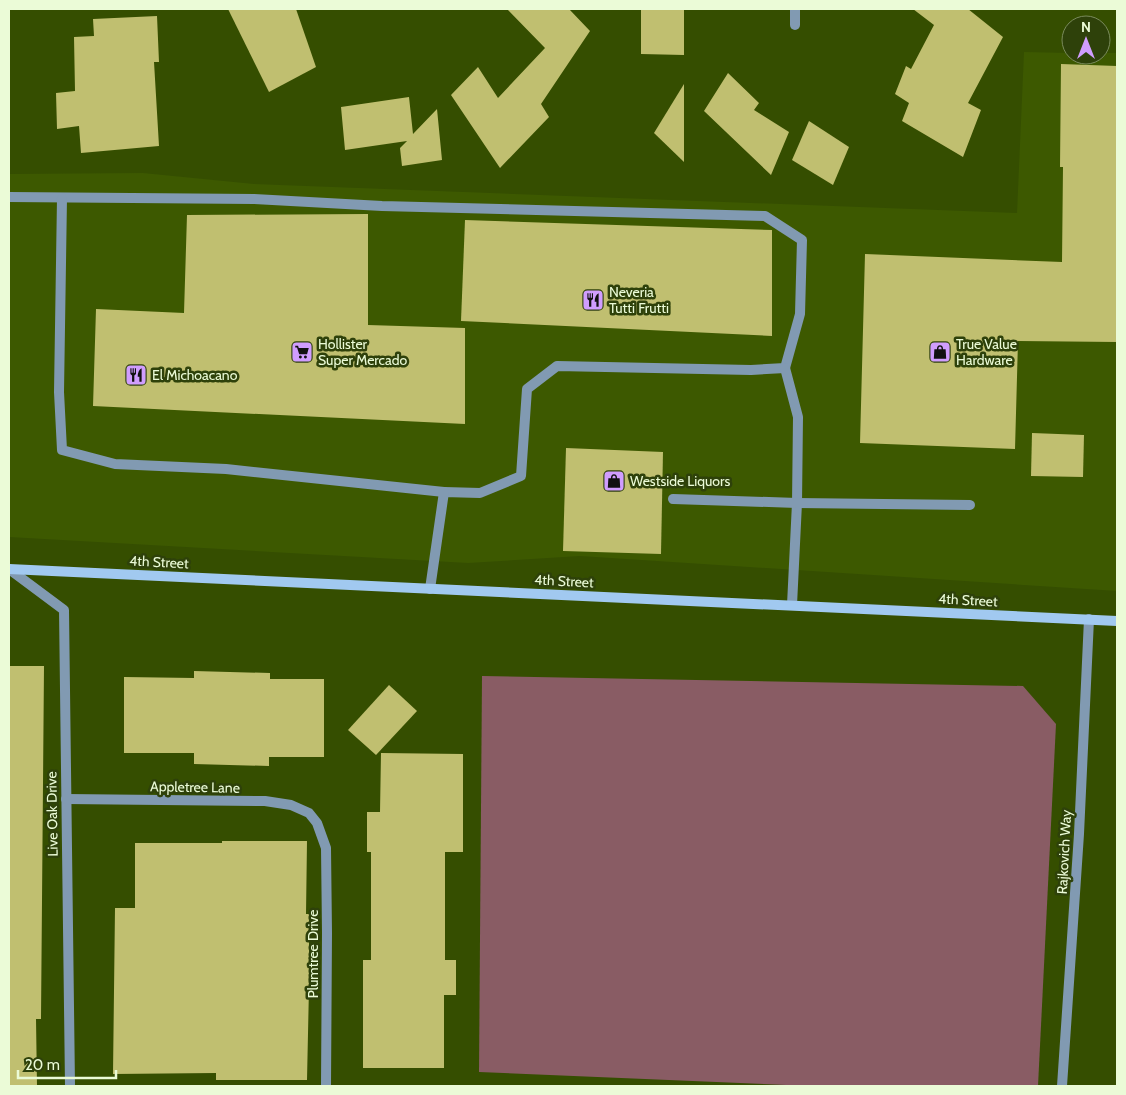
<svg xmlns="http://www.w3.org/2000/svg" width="1126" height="1095" viewBox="0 0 1126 1095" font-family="Cabin,sans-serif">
<rect width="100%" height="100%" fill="#354e00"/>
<path fill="#3d5900" d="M 1024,52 L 1071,53 L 1071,55 L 1101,55 L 1101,53 L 1117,53 L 1117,591 L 580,556 L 468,563 L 9,537 L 9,174 L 143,173 L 254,184 L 1017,213 Z"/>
<path fill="#895c64" d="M 482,676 L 1023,686 L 1056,724 L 1038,1086 L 810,1086 L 479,1072 Z"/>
<g fill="#c0bf70">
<path d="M 228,9 L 296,9 L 316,67 L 269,92 Z"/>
<path d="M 507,9 L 569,9 L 590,31 L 541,104 L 549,117 L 500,168 L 451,95 L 478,67 L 498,98 L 545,48 Z"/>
<path d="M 641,9 L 684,9 L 684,55 L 641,54 Z"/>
<path d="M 913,9 L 968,9 L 1003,37 L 968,103 L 981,110 L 963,157 L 902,121 L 909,103 L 895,94 L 906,66 L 911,69 L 934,25 Z"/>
<path d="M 157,16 L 159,62 L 154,62 L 159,146 L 81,153 L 79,126 L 57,129 L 56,93 L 75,91 L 74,37 L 94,36 L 93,19 Z"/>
<path d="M 1061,64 L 1117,66 L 1117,342 L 1018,341 L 1015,449 L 860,443 L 865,254 L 1062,262 L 1063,167 L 1060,167 Z"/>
<path d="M 728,73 L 759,103 L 754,110 L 789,132 L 771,175 L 704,111 Z"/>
<path d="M 684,84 L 684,162 L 654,133 Z"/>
<path d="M 409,97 L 413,134 L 437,109 L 442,160 L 402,166 L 400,148 L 407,141 L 345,150 L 341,107 Z"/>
<path d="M 809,121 L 849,147 L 833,185 L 792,160 Z"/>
<path d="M 368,214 L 368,325 L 465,328 L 465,424 L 93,406 L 96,309 L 184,313 L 187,215 Z"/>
<path d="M 465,220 L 772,230 L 772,336 L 461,321 Z"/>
<path d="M 1032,433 L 1084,435 L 1083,477 L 1031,476 Z"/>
<path d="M 566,448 L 663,452 L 661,554 L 563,551 Z"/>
<path d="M 9,666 L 44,666 L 41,1019 L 36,1019 L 37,1086 L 9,1086 Z"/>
<path d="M 194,671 L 270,673 L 270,679 L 324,679 L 324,757 L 269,757 L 269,766 L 194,764 L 194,753 L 124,753 L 124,677 L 194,678 Z"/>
<path d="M 389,685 L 417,711 L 376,755 L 348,730 Z"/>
<path d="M 381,753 L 463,754 L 463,852 L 445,852 L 445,960 L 456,960 L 456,995 L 444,995 L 444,1068 L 363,1068 L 363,960 L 371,960 L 371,852 L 367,852 L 367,812 L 380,812 Z"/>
<path d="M 222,841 L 307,841 L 306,914 L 309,914 L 309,987 L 307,1080 L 216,1080 L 216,1073 L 113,1074 L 115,908 L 135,908 L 135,843 L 222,843 Z"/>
</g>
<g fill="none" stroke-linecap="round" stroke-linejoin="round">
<g stroke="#819ab2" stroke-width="10">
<path d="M 9,197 L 254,199 L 382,206 L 765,216 L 802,240 L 800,314 L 785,368 L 751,370 L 557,366 L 527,389 L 521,476 L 480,493 L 444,492 L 430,589"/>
<path d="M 62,198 L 59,392 L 62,450 L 115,464 L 226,469 L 444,492"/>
<path d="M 785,368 L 798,417 L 797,503 L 792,605"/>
<path d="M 673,499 L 797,503 L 970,505"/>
</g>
<g stroke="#819ab2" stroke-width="10">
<path d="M 795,25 L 795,9"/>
<path d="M 9,569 L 64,610 L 70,1086"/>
<path d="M 66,799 L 265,801 L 291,805 L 309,813 L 317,823 L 326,848 L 327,933 L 326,1086"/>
<path d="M 1062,1086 L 1079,834 L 1089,619"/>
</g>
<path stroke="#a1c9f0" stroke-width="10" d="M 9,569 L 1117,621"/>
</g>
<defs>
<g id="restaurant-square" transform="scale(1.125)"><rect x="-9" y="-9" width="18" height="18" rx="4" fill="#d09dfe" stroke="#2e410a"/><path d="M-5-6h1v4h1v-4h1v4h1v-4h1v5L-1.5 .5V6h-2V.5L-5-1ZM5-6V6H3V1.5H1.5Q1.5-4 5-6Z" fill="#111"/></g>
<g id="supermarket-square" transform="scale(1.125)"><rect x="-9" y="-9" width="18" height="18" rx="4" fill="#d09dfe" stroke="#2e410a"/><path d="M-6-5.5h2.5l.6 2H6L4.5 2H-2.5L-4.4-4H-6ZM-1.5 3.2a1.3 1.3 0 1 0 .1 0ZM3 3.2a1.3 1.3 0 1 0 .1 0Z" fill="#111"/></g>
<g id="shop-square" transform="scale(1.125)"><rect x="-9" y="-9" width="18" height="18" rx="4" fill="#d09dfe" stroke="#2e410a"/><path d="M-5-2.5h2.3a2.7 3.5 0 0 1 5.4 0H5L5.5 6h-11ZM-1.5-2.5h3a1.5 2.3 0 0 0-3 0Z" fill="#111"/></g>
</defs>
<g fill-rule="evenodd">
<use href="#restaurant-square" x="593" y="300"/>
<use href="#supermarket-square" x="302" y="352"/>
<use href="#shop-square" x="940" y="352"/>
<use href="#restaurant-square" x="136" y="375"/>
<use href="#shop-square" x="614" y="481"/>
</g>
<g text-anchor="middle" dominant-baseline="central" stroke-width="5" stroke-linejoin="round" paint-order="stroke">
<g font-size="14" fill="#ebfbd7" stroke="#2e410a" text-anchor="start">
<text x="609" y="292">Neveria<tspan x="609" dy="16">Tutti Frutti</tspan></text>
<text x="318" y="344">Hollister<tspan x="318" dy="16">Super Mercado</tspan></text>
<text x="956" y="344">True Value<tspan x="956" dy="16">Hardware</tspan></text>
<text x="152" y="375">El Michoacano</text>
<text x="630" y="481">Westside Liquors</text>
</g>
<g font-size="14" fill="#ebfbd7" stroke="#2e410a">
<text transform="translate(159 562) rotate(3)">4th Street</text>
<text transform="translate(564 581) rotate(3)">4th Street</text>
<text transform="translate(968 600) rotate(3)">4th Street</text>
<text transform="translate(195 787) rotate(1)">Appletree Lane</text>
<text transform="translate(52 814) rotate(-91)">Live Oak Drive</text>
<text transform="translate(1064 852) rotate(-87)">Rajkovich Way</text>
<text transform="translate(313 954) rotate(-90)">Plumtree Drive</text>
</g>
</g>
<rect width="1126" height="1095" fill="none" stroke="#ebfbd7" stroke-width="20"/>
<g transform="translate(1086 40)"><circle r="24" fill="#2e410a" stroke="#7a8b5c"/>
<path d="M0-4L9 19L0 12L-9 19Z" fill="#d09dfe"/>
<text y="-8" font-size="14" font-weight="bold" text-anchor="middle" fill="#ebfbd7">N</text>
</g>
<path d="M18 1070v8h98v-8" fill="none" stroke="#ebfbd7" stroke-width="2.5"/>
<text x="25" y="1070" font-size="15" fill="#ebfbd7" stroke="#2e410a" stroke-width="4" paint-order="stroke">20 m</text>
</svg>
